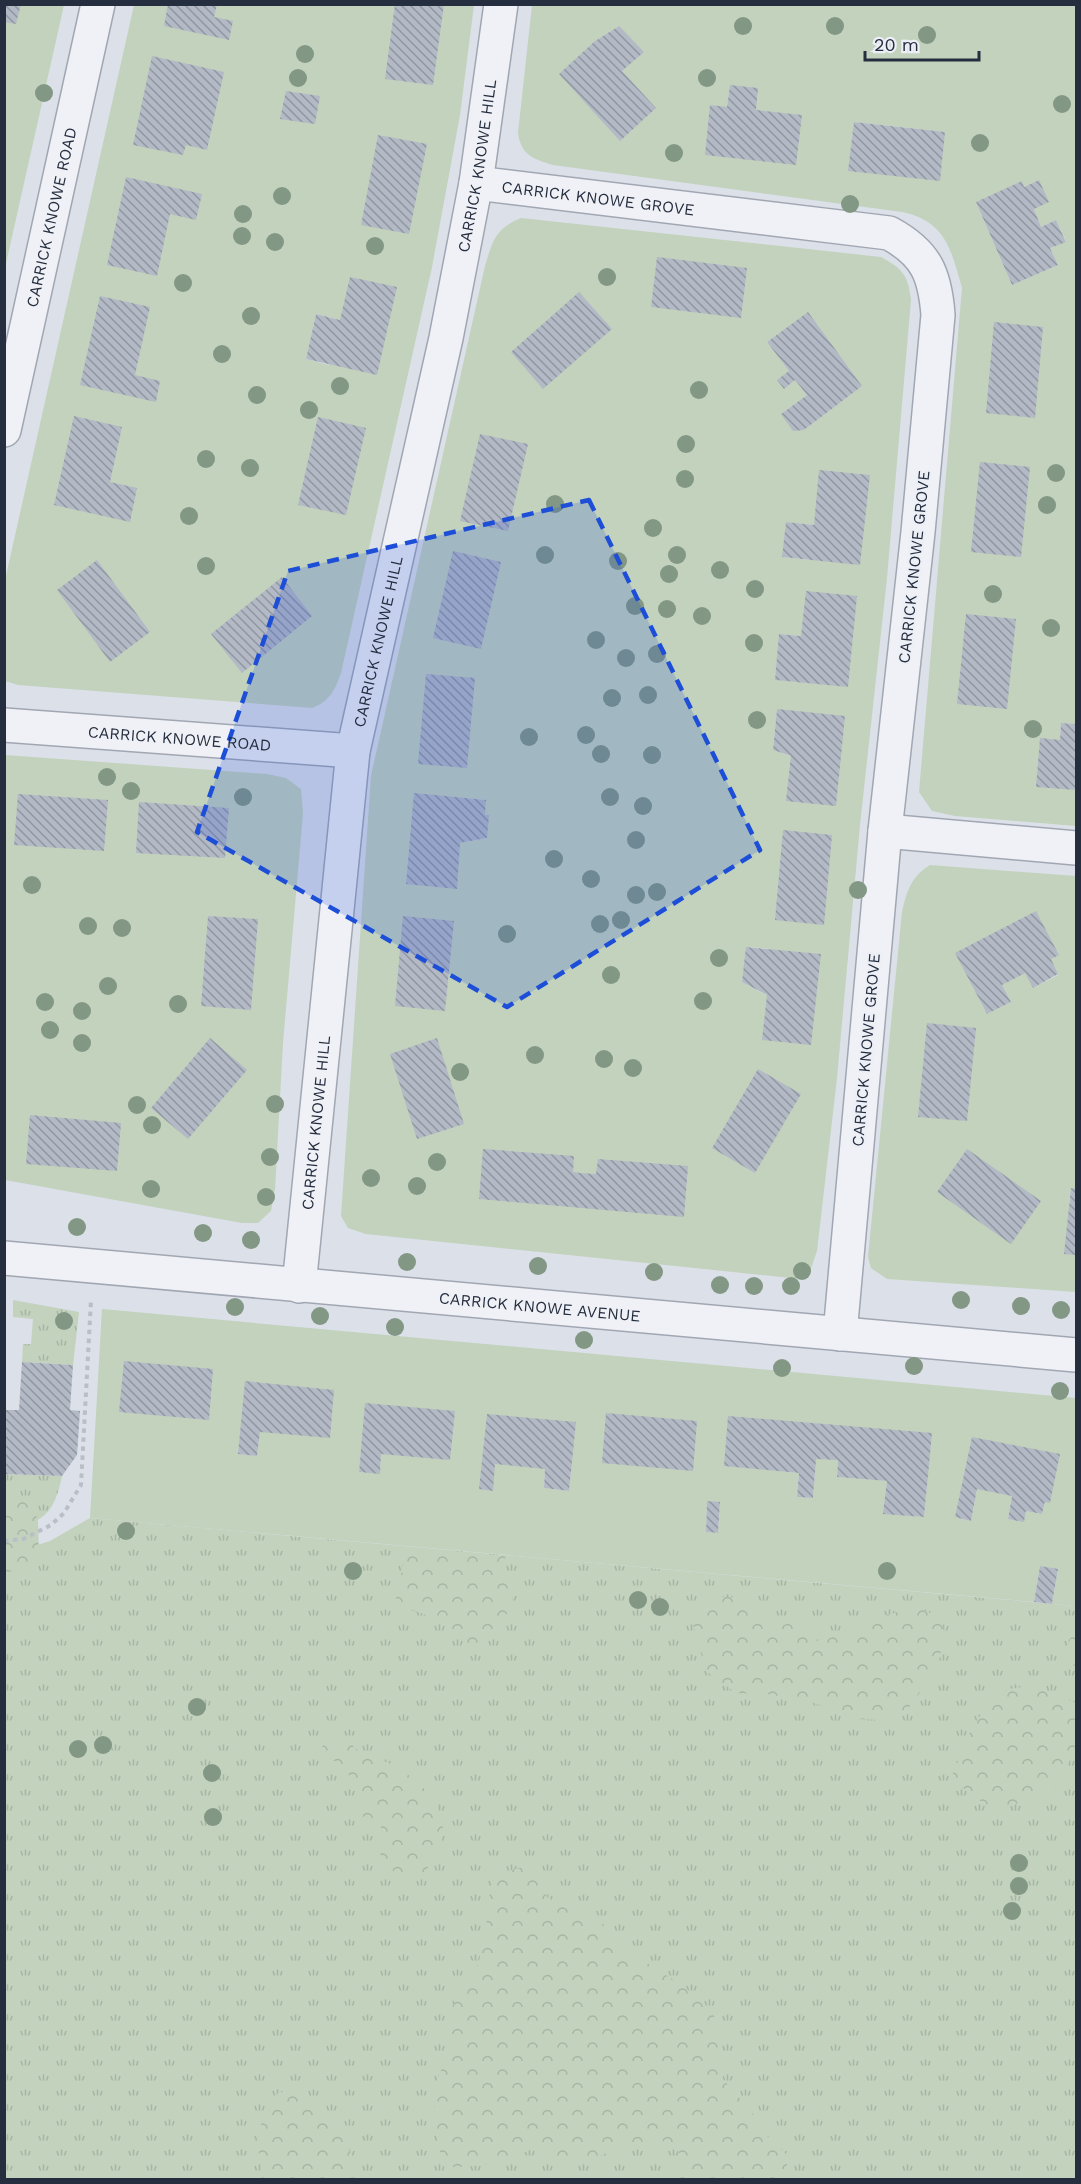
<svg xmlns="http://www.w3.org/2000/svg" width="1081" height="2184" viewBox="0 0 1081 2184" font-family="'Work Sans',sans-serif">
<defs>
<pattern id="grass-tufts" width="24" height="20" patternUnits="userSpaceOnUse" patternTransform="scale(1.5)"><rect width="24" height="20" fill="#c2d2bd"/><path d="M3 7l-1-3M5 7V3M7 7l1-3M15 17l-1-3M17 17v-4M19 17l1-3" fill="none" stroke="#a7b5a4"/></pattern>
<pattern id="forest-crowns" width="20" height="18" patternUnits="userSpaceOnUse" patternTransform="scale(1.5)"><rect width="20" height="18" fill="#c2d2bd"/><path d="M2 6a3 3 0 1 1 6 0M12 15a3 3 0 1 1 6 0" fill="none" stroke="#a7b5a4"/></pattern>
<pattern id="building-back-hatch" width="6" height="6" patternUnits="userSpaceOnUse" patternTransform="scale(1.5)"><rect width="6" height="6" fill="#b3b9c5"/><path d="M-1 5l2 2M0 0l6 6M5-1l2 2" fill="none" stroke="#9197a1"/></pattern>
</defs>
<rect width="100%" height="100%" fill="#dce0e8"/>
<g fill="url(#grass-tufts)">
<path d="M 13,1300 L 79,1312 L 73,1365 L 22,1362 L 23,1344 L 31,1344 L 33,1319 L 13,1317 Z"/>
<path d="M 5,1474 L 62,1476 C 54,1515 42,1524 5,1528 Z"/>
<path d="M 90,1518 L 1076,1606 L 1076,2179 L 5,2180 L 5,1555 L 50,1541 Z"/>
</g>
<g fill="url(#forest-crowns)">
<path d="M 4,1494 L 28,1499 L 38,1520 L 39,1554 L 26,1568 L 5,1573 Z"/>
<path d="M 407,1547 L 505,1556 L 507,1577 L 514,1592 L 509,1611 L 483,1646 L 469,1647 C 449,1623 425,1610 394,1608 Z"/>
<path d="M 710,1597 C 745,1596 751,1598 771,1628 L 802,1620 L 816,1641 C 844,1639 898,1602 924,1610 C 930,1612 936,1617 941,1620 L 945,1636 L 939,1660 L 929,1680 L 908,1709 L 884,1720 L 854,1719 L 806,1700 L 766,1694 L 736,1693 L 706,1671 L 692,1621 Z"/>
<path d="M 1076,1622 L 1076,1668 L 1065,1654 Z"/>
<path d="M 1023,1687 L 1054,1693 L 1076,1703 L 1076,1749 L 1057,1785 L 1036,1800 L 993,1808 L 969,1794 L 952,1776 L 969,1734 L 995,1691 Z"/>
<path d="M 330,1737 C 335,1738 343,1739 348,1742 C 353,1745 357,1751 363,1753 C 372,1758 383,1760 393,1765 C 443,1794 464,1837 416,1880 L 393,1871 L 378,1851 L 381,1826 L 360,1815 L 357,1785 L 345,1770 L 320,1749 Z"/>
<path d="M 531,1867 L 547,1897 L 569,1910 L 601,1921 L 616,1943 L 683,1986 L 713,2012 L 721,2048 L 723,2079 L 751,2111 L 766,2135 L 787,2155 L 787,2179 L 679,2179 L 679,2152 L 664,2141 L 632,2143 L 597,2157 L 565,2162 L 538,2146 C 507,2162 479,2168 444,2167 L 438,2144 L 433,2089 L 450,2050 L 452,2007 L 476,1969 L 487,1936 L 486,1911 L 493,1878 L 517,1868 Z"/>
<path d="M 299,2088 L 312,2103 L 332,2114 L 354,2160 L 360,2179 L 261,2179 L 263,2174 C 254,2137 257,2125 278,2093 Z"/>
</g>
<g fill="#c2d2bd" fill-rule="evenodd">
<path d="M 5,5 L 64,5 L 5,268 Z"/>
<path d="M 134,5 L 474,5 L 460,115 L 432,267 L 341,673 C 335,690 330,701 312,708 L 18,685 L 5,681 L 5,580 ZM 316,314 L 340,320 L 329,365 L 306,359 Z"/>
<path d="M 532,5 L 1076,5 L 1076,724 L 1061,723 L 1060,740 L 1076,741 L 1076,826 L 955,816 L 932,811 L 919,792 L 962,288 C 951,250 946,221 902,212 L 553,165 C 533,159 521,155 518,133 ZM 619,26 L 643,52 L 622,71 L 595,41 ZM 730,86 L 757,88 L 727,107 ZM 854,122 L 945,132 L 849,171 ZM 1039,180 L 1034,209 L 1041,227 L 1056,220 L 1066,241 L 1050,248 L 1058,265 L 1012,285 L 976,202 L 1021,182 L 1024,187 Z"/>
<path d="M 521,218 L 881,257 C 903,269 908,275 911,300 L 887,578 L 860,825 L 837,1078 L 817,1251 L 809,1274 L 801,1279 L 366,1234 L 348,1228 L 341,1216 L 371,776 L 485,266 C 493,240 495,229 521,218 ZM 808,313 L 862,386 L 804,430 L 781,414 L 807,395 L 795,380 L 784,389 L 789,371 L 767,342 ZM 786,522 L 814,525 L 809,560 L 783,557 ZM 780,634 L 801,636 L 797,682 L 775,680 ZM 777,709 L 791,755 L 790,756 L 773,750 ZM 464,798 L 486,800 L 485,815 L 488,815 L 487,838 L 461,843 ZM 747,947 L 772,949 L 766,995 L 742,982 Z"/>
<path d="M 5,755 L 267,774 L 286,778 L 301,789 L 303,813 L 283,1043 L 275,1189 L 271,1211 L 258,1223 L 242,1223 L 5,1180 Z"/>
<path d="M 930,865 L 1076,876 L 1076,1189 L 1071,1189 L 1069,1204 L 1076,1205 L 1076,1292 L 887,1279 L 871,1268 L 868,1257 L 902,912 C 907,890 911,877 930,865 ZM 1051,960 L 1058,975 L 1033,988 ZM 1002,985 L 1011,1002 L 987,1014 L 978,997 Z"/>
<path d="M 102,1309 L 1076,1398 L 1076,1606 L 1052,1604 L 1058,1570 L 1040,1566 L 1034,1602 L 90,1518 ZM 241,1430 L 260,1432 L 257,1456 L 238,1454 ZM 361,1453 L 381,1455 L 380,1473 L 359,1472 ZM 838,1461 L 927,1484 L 924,1517 L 884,1513 L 887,1481 L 837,1477 ZM 729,1466 L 815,1474 L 813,1498 L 797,1497 L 799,1473 ZM 545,1469 L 571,1471 L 569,1491 L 544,1488 ZM 962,1486 L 977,1489 L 971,1521 L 956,1517 ZM 1012,1496 L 1045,1503 L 1042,1514 L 1026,1511 L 1024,1521 L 1008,1519 ZM 707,1501 L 720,1503 L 718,1533 L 706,1532 Z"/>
</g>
<g fill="url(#building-back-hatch)">
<path d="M 4,4 L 21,4 L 16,24 L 4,22 Z"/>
<path d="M 168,4 L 217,4 L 214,17 L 233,21 L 229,40 L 164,26 Z"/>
<path d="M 395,4 L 444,4 L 433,85 L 385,79 Z"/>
<path d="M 619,26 L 644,52 L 622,71 L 656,108 L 620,141 L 559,74 L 595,41 Z"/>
<path d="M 152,56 L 224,72 L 207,150 L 186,145 L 183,155 L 133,145 Z"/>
<path d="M 730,85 L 758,88 L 756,110 L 802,115 L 796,165 L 705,155 L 710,105 L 727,107 Z"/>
<path d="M 286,91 L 320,96 L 315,124 L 280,119 Z"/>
<path d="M 854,122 L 945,132 L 940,181 L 848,171 Z"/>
<path d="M 378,135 L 427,144 L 409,234 L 361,225 Z"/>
<path d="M 126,177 L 202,194 L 196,220 L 170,214 L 157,276 L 107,265 Z"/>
<path d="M 1039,180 L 1049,202 L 1034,209 L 1041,227 L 1056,220 L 1066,242 L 1050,248 L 1058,265 L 1012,285 L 976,202 L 1022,181 L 1024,187 Z"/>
<path d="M 657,257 L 747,268 L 741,318 L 651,307 Z"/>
<path d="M 350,277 L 397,287 L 377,375 L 306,359 L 316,314 L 340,320 Z"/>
<path d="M 579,292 L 612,329 L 543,389 L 511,352 Z"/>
<path d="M 100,296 L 150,307 L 135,375 L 160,381 L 156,402 L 80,385 Z"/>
<path d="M 808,312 L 862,386 L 804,430 L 793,431 L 781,414 L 807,395 L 795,380 L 784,389 L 777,380 L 789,371 L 767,342 Z"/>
<path d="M 994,322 L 1043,327 L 1035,418 L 986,413 Z"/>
<path d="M 74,416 L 122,427 L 110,482 L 137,488 L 130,522 L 54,505 Z"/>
<path d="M 318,417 L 366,428 L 346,515 L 298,505 Z"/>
<path d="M 480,434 L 528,444 L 508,531 L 460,521 Z"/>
<path d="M 980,462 L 1030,467 L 1021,557 L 971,552 Z"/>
<path d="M 819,470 L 870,475 L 860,565 L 782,557 L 786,522 L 814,525 Z"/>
<path d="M 453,551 L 501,562 L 481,649 L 433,638 Z"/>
<path d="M 97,560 L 150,632 L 110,662 L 57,590 Z"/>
<path d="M 282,577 L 312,616 L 242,673 L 211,634 Z"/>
<path d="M 806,591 L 857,596 L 848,687 L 775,680 L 779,634 L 801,636 Z"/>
<path d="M 966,614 L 1016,619 L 1007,709 L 957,704 Z"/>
<path d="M 426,674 L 475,678 L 467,768 L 418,764 Z"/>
<path d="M 777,709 L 845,716 L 836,806 L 786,801 L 791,756 L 773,750 Z"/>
<path d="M 1061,723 L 1076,724 L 1076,790 L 1036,787 L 1040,738 L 1060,740 Z"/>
<path d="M 414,793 L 486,800 L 485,815 L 489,815 L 487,838 L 460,843 L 457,889 L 406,884 Z"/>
<path d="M 18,794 L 108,800 L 104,851 L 14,845 Z"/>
<path d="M 139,802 L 229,808 L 225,858 L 136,853 Z"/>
<path d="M 783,830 L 832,835 L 824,925 L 775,920 Z"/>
<path d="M 1036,911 L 1059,955 L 1051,959 L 1058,974 L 1033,988 L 1025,973 L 1002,985 L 1011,1002 L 987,1014 L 955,953 Z"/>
<path d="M 208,916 L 258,919 L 251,1010 L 201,1006 Z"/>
<path d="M 403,916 L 454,921 L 445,1011 L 395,1006 Z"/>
<path d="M 746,947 L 821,954 L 811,1045 L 762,1040 L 767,995 L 742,982 Z"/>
<path d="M 927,1023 L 976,1028 L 967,1121 L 918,1117 Z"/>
<path d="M 210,1038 L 247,1070 L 188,1139 L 151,1108 Z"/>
<path d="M 437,1038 L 464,1124 L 417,1139 L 390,1054 Z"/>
<path d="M 758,1069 L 801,1094 L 755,1173 L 712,1148 Z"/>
<path d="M 30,1115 L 121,1123 L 117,1171 L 26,1164 Z"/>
<path d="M 483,1149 L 574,1156 L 573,1172 L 580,1173 L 596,1174 L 598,1159 L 688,1166 L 684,1217 L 479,1199 Z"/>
<path d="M 967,1149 L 1041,1201 L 1011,1244 L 937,1192 Z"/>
<path d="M 1071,1188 L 1076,1189 L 1076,1255 L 1064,1254 Z"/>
<path d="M 124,1361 L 213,1369 L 209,1420 L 119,1412 Z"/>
<path d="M 22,1362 L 73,1365 L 70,1410 L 80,1411 L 77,1455 L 62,1476 L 4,1474 L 4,1410 L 19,1410 Z"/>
<path d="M 245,1381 L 334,1390 L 330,1438 L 260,1432 L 257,1456 L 238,1454 Z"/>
<path d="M 365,1403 L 455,1411 L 450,1460 L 381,1454 L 380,1474 L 359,1472 Z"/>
<path d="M 606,1413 L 697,1421 L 693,1471 L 602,1463 Z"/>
<path d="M 487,1414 L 576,1422 L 569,1491 L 544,1488 L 545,1469 L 495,1464 L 493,1491 L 479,1489 Z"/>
<path d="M 728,1416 L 932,1433 L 924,1517 L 883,1514 L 887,1481 L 837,1477 L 838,1460 L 816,1459 L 813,1498 L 797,1497 L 799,1473 L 724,1466 Z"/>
<path d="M 972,1437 L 1060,1454 L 1050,1503 L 1045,1502 L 1042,1514 L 1026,1511 L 1024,1522 L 1008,1519 L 1012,1496 L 977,1489 L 971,1521 L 955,1517 Z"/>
<path d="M 707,1501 L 720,1502 L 718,1533 L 706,1532 Z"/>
<path d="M 1040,1566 L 1058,1569 L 1052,1604 L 1034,1602 Z"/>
</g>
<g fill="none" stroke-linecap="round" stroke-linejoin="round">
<g stroke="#a1a7b2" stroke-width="36">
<g id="minor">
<path id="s1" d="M 476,183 L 889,233 C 926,253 935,274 938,315 L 918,532 L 885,831 L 840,1334"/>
<path id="s2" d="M 4,430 L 98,4"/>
<path id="s3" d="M 4,725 L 353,751"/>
<path d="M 885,831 L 1076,848"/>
<path id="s4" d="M 4,1258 L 1076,1355"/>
<path id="s5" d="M 299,1286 L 353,751 L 446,338 L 476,183 L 501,4"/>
</g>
</g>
<path stroke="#babec6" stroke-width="4" stroke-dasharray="4.5 4.5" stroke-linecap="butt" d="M 4,1541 L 23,1539 L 51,1525 L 64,1513 L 81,1485 L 91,1300"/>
<use href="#minor" stroke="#eff1f6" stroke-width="33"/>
</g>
<g fill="#829784">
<circle cx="743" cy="26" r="9"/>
<circle cx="835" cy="26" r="9"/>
<circle cx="927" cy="35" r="9"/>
<circle cx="305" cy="54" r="9"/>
<circle cx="298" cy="78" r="9"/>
<circle cx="707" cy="78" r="9"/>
<circle cx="44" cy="93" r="9"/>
<circle cx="1062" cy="104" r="9"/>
<circle cx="980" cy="143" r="9"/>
<circle cx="674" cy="153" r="9"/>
<circle cx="282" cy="196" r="9"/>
<circle cx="850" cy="204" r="9"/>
<circle cx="243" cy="214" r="9"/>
<circle cx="242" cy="236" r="9"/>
<circle cx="275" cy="242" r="9"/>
<circle cx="375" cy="246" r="9"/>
<circle cx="607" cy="277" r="9"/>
<circle cx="183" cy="283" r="9"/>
<circle cx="251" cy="316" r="9"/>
<circle cx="222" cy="354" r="9"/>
<circle cx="340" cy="386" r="9"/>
<circle cx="699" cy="390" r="9"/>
<circle cx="257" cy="395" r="9"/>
<circle cx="309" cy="410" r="9"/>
<circle cx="686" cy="444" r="9"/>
<circle cx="206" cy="459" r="9"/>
<circle cx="250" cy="468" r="9"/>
<circle cx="1056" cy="473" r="9"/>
<circle cx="685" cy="479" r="9"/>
<circle cx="555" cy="504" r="9"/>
<circle cx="1047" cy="505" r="9"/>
<circle cx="189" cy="516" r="9"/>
<circle cx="653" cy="528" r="9"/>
<circle cx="545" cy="555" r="9"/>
<circle cx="677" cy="555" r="9"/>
<circle cx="618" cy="561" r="9"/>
<circle cx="206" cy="566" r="9"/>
<circle cx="720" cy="570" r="9"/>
<circle cx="669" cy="574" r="9"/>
<circle cx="755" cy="589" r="9"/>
<circle cx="993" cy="594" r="9"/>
<circle cx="635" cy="606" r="9"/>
<circle cx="667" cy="609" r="9"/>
<circle cx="702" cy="616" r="9"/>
<circle cx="1051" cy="628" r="9"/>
<circle cx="596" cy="640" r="9"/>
<circle cx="754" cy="643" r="9"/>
<circle cx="657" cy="654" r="9"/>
<circle cx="626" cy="658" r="9"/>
<circle cx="648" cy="695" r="9"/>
<circle cx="612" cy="698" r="9"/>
<circle cx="757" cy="720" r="9"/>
<circle cx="1033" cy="729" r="9"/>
<circle cx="586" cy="735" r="9"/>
<circle cx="529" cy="737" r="9"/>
<circle cx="601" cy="754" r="9"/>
<circle cx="652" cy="755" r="9"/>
<circle cx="107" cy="777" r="9"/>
<circle cx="131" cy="791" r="9"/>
<circle cx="243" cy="797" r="9"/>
<circle cx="610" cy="797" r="9"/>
<circle cx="643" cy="806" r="9"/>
<circle cx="636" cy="840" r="9"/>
<circle cx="554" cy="859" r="9"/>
<circle cx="591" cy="879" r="9"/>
<circle cx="32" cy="885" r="9"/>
<circle cx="858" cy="890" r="9"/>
<circle cx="657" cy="892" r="9"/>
<circle cx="636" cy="895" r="9"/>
<circle cx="621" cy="920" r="9"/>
<circle cx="600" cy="924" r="9"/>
<circle cx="88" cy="926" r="9"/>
<circle cx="122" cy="928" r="9"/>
<circle cx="507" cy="934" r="9"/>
<circle cx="719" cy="958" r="9"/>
<circle cx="611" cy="975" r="9"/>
<circle cx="108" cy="986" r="9"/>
<circle cx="703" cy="1001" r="9"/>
<circle cx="45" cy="1002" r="9"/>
<circle cx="178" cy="1004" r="9"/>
<circle cx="82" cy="1011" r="9"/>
<circle cx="50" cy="1030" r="9"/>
<circle cx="82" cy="1043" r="9"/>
<circle cx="535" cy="1055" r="9"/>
<circle cx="604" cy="1059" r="9"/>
<circle cx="633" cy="1068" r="9"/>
<circle cx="460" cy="1072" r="9"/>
<circle cx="275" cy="1104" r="9"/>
<circle cx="137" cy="1105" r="9"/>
<circle cx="152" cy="1125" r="9"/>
<circle cx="270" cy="1157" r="9"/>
<circle cx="437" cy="1162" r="9"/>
<circle cx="371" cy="1178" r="9"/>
<circle cx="417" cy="1186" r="9"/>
<circle cx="151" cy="1189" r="9"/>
<circle cx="266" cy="1197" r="9"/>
<circle cx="77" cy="1227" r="9"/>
<circle cx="203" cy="1233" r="9"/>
<circle cx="251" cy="1240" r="9"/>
<circle cx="407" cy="1262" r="9"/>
<circle cx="538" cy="1266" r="9"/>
<circle cx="802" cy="1271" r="9"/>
<circle cx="654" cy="1272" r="9"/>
<circle cx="720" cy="1285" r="9"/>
<circle cx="754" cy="1286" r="9"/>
<circle cx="791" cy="1286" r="9"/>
<circle cx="961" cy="1300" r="9"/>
<circle cx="1021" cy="1306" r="9"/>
<circle cx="235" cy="1307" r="9"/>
<circle cx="1061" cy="1310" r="9"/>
<circle cx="320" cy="1316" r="9"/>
<circle cx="64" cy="1321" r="9"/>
<circle cx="395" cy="1327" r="9"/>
<circle cx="584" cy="1340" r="9"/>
<circle cx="914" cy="1366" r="9"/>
<circle cx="782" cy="1368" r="9"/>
<circle cx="1060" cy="1391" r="9"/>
<circle cx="126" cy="1531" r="9"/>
<circle cx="353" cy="1571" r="9"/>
<circle cx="887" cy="1571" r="9"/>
<circle cx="638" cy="1600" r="9"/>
<circle cx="660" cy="1607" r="9"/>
<circle cx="197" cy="1707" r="9"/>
<circle cx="103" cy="1745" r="9"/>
<circle cx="78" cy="1749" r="9"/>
<circle cx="212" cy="1773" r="9"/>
<circle cx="213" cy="1817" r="9"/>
<circle cx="1019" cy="1863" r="9"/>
<circle cx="1019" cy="1886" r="9"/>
<circle cx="1012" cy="1911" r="9"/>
</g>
<path fill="#1d4ed8" fill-opacity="0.2" stroke="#1d4ed8" stroke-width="4.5" stroke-dasharray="12 8" stroke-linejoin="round" d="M 589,500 L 760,850 L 507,1007 L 197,832 L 288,571 Z"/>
<g text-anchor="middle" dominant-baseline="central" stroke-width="4.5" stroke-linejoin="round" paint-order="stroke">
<g font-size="16" fill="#252e3f" stroke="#eceff5">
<text stroke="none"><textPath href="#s5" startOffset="1136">CARRICK KNOWE HILL</textPath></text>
<text stroke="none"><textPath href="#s1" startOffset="123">CARRICK KNOWE GROVE</textPath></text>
<text stroke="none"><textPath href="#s2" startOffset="218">CARRICK KNOWE ROAD</textPath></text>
<text transform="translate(914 567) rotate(-84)">CARRICK KNOWE GROVE</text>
<text stroke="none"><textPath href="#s5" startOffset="650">CARRICK KNOWE HILL</textPath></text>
<text stroke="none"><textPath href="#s3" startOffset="176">CARRICK KNOWE ROAD</textPath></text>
<text transform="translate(866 1050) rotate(-85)">CARRICK KNOWE GROVE</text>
<text stroke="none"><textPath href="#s5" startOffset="164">CARRICK KNOWE HILL</textPath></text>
<text stroke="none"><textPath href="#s4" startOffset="538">CARRICK KNOWE AVENUE</textPath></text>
</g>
</g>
<rect width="1081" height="2184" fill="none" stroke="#252e3f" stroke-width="12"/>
<path d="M865 51v9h114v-9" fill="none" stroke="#252e3f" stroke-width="3"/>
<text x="874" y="51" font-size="18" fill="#252e3f" stroke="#eceff5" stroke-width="4.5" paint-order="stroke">20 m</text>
</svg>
